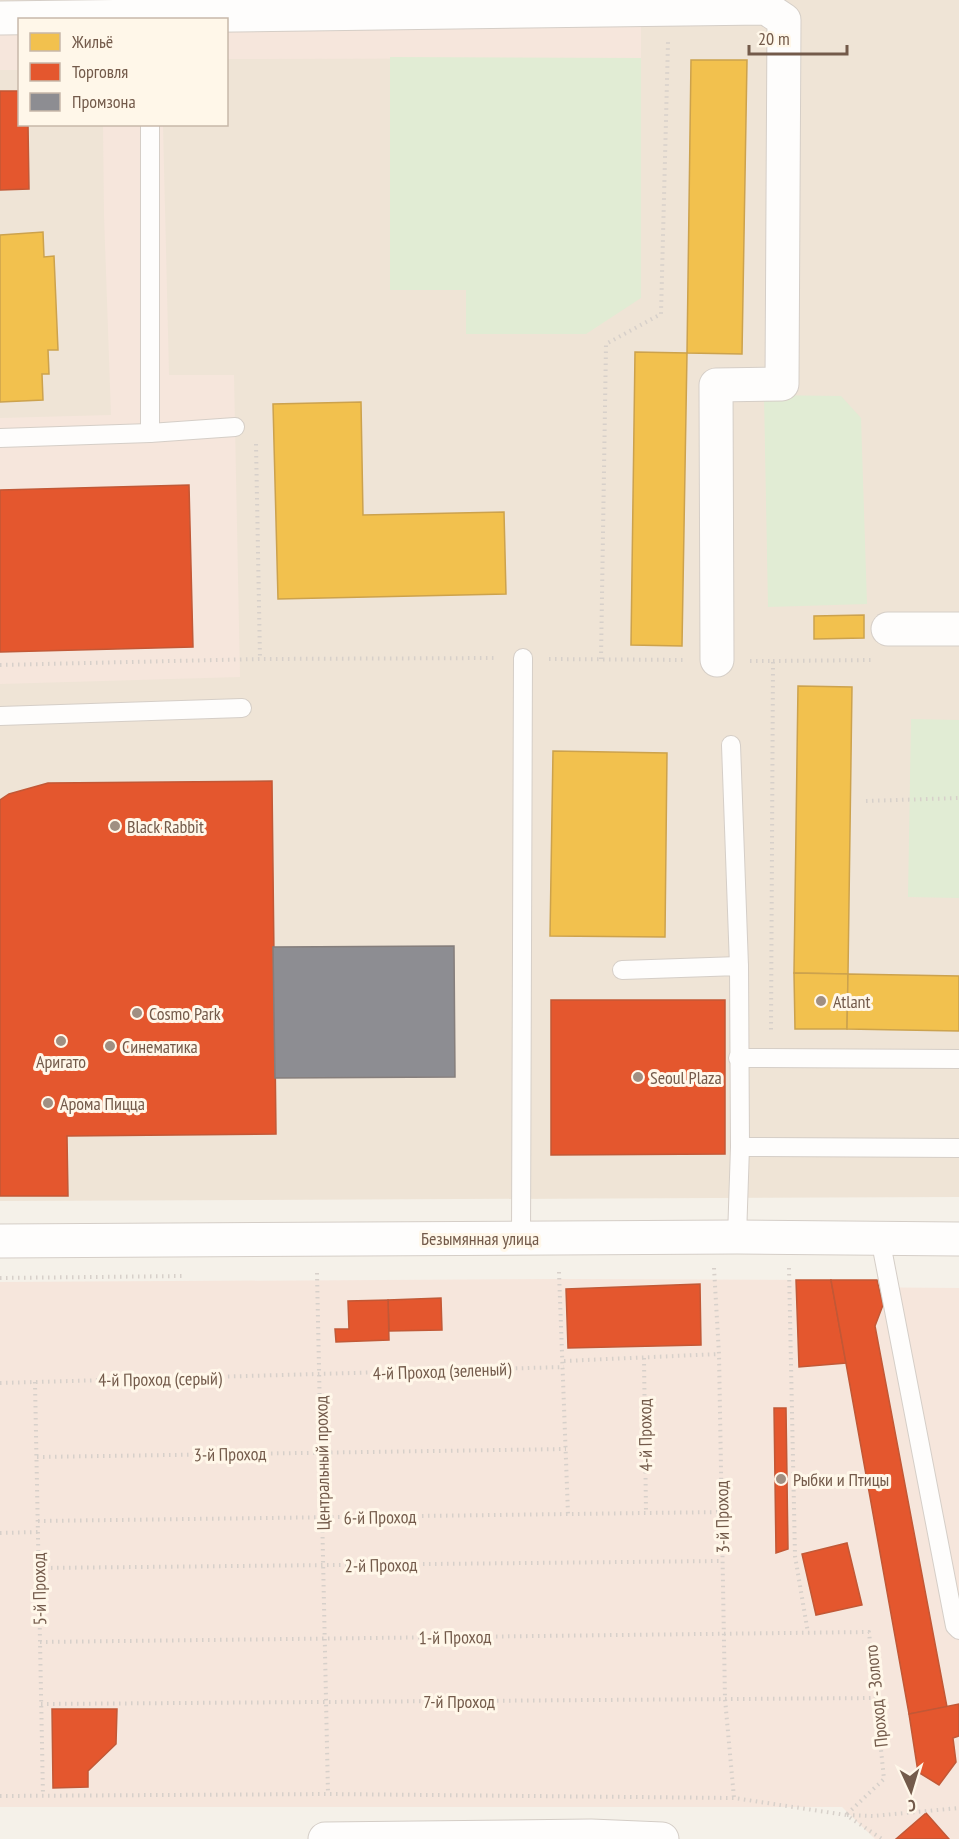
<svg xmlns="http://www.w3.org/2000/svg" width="959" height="1839" viewBox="0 0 959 1839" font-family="'PT Sans Narrow',sans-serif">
<rect width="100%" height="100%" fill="#f5f1e9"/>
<path fill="#efe4d6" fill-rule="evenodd" d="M 0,0 L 959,0 L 959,1197 L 0,1201 ZM 20,20 L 226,20 L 226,124 L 20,124 Z"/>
<g fill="#f6e6dc">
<path d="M 107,0 L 641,0 L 641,58 L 227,59 L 226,20 L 20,20 L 19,70 L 0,70 L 0,1 Z"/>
<path d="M 103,125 L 163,125 L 169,375 L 234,375 L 240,677 L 0,684 L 0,652 L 193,647 L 189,485 L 0,490 L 0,418 L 111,415 L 104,215 Z"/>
<path d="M 558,1279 L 831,1280 L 833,1287 L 959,1288 L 959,1839 L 875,1839 L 842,1807 L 0,1807 L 0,1282 Z"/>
</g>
<g fill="#e1ecd4">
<path d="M 390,57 L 641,58 L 641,298 L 586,334 L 466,334 L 466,290 L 390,290 Z"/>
<path d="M 764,395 L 841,396 L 861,418 L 867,604 L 768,607 Z"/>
<path d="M 911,719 L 959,720 L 959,898 L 908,897 Z"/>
</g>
<g fill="#f2c14e" stroke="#cca24d" stroke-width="1.5">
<path d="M 691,60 L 747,60 L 742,354 L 687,353 Z"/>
<path d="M 43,232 L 44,257 L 54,256 L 58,350 L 48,350 L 49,374 L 42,374 L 43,400 L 0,402 L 0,235 Z"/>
<path d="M 635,352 L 687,353 L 682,646 L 631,645 Z"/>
<path d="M 361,402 L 363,515 L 504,512 L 506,594 L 278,599 L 273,404 Z"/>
<path d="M 864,615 L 864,638 L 814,639 L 814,616 Z"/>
<path d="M 798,686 L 852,687 L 848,974 L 794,973 Z"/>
<path d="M 553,751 L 667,753 L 665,937 L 550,936 Z"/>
<path d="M 794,973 L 848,974 L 847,1029 L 795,1029 Z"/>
<path d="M 848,974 L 959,976 L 959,1031 L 847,1029 Z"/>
</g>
<g fill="#e4572e" stroke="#c25836" stroke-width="1.5">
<path d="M 0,91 L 20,91 L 20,124 L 28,124 L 29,189 L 0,190 Z"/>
<path d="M 189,485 L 193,647 L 0,652 L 0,490 Z"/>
<path d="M 272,781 L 276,1134 L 67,1136 L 68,1196 L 0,1196 L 0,800 L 9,794 L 48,783 Z"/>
<path d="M 551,1000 L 725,1000 L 725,1154 L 551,1155 Z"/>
<path d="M 796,1280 L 831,1280 L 846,1363 L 799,1367 Z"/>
<path d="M 831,1280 L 877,1280 L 883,1305 L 875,1326 L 947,1707 L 909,1714 Z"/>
<path d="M 700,1284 L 701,1345 L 568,1348 L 566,1289 Z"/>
<path d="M 441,1298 L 442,1330 L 389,1331 L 388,1300 Z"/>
<path d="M 388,1300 L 389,1340 L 336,1342 L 335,1329 L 349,1329 L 348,1301 Z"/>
<path d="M 774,1408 L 786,1408 L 788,1549 L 776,1553 Z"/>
<path d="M 847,1543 L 862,1605 L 816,1615 L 802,1554 Z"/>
<path d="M 959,1704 L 959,1736 L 953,1738 L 956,1762 L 939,1785 L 918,1772 L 909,1714 Z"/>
<path d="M 52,1709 L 117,1709 L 116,1744 L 88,1771 L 88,1787 L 53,1788 Z"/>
<path d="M 926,1813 L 949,1839 L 896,1839 Z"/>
</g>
<path fill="#8d8d92" stroke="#857e7c" stroke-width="1.5" d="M 454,946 L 455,1077 L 275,1078 L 273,947 Z"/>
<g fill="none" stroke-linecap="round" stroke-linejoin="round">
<g stroke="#d5cec7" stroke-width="20">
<g id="service">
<path d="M 150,433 L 150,124"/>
<path d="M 0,438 L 150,433 L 235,427"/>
<path d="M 0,716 L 242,708"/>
<path d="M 731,745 L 739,966"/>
<path d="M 622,970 L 739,966 L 740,1147 L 737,1237"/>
<path d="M 738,1058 L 959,1059"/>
<path d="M 740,1147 L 959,1148"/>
<path d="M 521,1238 L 523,658"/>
<path d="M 880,1238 L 955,1626 L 959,1630"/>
</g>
</g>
<g stroke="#d5cec7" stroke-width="35">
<g id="minor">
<path d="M 0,18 L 766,8 L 784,20 L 782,384 L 716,385 L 717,660"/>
<path d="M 888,629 L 959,629"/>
<path d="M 0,1241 L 737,1237 L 959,1239"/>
</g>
</g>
<g stroke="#d4cdc6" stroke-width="35">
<path id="secondary" d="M 325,1839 L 591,1836 L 662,1839"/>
</g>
<g stroke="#d7d0ca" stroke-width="4" stroke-dasharray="1.5 4.5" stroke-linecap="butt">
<path d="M 256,444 L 260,659"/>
<path d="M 549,659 L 686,660"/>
<path d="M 601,659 L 606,344 L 661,314 L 668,42"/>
<path d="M 750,661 L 773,661 L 771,1033"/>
<path d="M 773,661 L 872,660"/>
<path d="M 0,665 L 260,659 L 497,658"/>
<path d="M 866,801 L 959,798"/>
<path d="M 714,1268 L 719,1354 L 725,1699 L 734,1798"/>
<path d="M 789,1268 L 795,1556 L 808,1633"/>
<path d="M 559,1272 L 568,1514"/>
<path d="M 317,1273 L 328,1794"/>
<path d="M 0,1278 L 185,1276"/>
<path d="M 644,1358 L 646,1513"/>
<path d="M 564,1361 L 719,1354"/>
<path d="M 35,1382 L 43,1796"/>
<path d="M 0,1383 L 564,1367"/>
<path d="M 37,1457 L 566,1449"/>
<path d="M 38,1521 L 722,1512"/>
<path d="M 0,1533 L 38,1532"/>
<path d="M 39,1568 L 723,1561"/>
<path d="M 40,1642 L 869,1632 L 884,1779 L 846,1815"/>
<path d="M 41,1704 L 877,1698"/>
<path d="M 0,1796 L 328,1794 L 734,1798 L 846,1815 L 882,1839"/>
<path d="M 847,1815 L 873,1816 L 959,1808"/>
</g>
<use href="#service" stroke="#fefdfc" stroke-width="18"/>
<use href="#minor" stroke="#fefdfc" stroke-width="33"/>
<use href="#secondary" stroke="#fefdfc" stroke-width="33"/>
</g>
<g fill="#a08f82" stroke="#fff7e9" stroke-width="2">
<circle cx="115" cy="826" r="6"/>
<circle cx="821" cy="1001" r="6"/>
<circle cx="137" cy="1013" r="6"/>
<circle cx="61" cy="1041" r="6"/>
<circle cx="110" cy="1046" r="6"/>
<circle cx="638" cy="1077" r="6"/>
<circle cx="48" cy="1103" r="6"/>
<circle cx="781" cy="1479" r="6"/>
</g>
<g text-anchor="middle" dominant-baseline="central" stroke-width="6" stroke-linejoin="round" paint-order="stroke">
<g font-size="18" fill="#735a4a" stroke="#fff7e9" text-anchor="start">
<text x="127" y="826">Black Rabbit</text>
<text x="833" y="1001">Atlant</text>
<text x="149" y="1013">Cosmo Park</text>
<text x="122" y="1046">Синематика</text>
<text x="61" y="1061" text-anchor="middle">Аригато</text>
<text x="650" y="1077">Seoul Plaza</text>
<text x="60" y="1103">Арома Пицца</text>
<text x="793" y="1479">Рыбки и Птицы</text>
</g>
<g font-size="18" fill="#735a4a" stroke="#fff7e9">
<text x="480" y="1238">Безымянная улица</text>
<text transform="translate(442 1371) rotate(-2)">4-й Проход (зеленый)</text>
<text transform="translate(160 1379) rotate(-1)">4-й Проход (серый)</text>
<text transform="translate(645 1435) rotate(-91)">4-й Проход</text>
<text transform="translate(230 1454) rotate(-1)">3-й Проход</text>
<text transform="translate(322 1463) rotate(-91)">Центральный проход</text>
<text transform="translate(380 1517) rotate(-1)">6-й Проход</text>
<text transform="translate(722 1517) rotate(-91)">3-й Проход</text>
<text transform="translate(381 1565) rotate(-1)">2-й Проход</text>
<text transform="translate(39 1589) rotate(-91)">5-й Проход</text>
<text transform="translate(455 1637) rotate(-1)">1-й Проход</text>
<text transform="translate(876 1696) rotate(-96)">Проход - Золото</text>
<text x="459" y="1701">7-й Проход</text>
</g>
</g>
<rect x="18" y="18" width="210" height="108" fill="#fff7e9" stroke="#c7b8a9" stroke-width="1.5"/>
<rect x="30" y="33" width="30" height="18" fill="#f2c14e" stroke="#c7b8a9" stroke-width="1.5"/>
<text x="72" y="48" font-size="18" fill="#735a4a">Жильё</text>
<rect x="30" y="63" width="30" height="18" fill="#e4572e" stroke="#c7b8a9" stroke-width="1.5"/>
<text x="72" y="78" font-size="18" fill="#735a4a">Торговля</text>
<rect x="30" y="93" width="30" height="18" fill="#8d8d92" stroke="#c7b8a9" stroke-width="1.5"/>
<text x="72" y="108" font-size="18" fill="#735a4a">Промзона</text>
<g transform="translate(911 1791) rotate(176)" stroke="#fff7e9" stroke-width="4.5" paint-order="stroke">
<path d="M0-4.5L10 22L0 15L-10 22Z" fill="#735a4a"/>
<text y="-9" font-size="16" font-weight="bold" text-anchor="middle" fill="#735a4a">С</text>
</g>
<path d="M749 45v9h98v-9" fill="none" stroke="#735a4a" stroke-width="3"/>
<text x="758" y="45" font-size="18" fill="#735a4a" stroke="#fff7e9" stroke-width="4.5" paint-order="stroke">20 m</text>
</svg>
